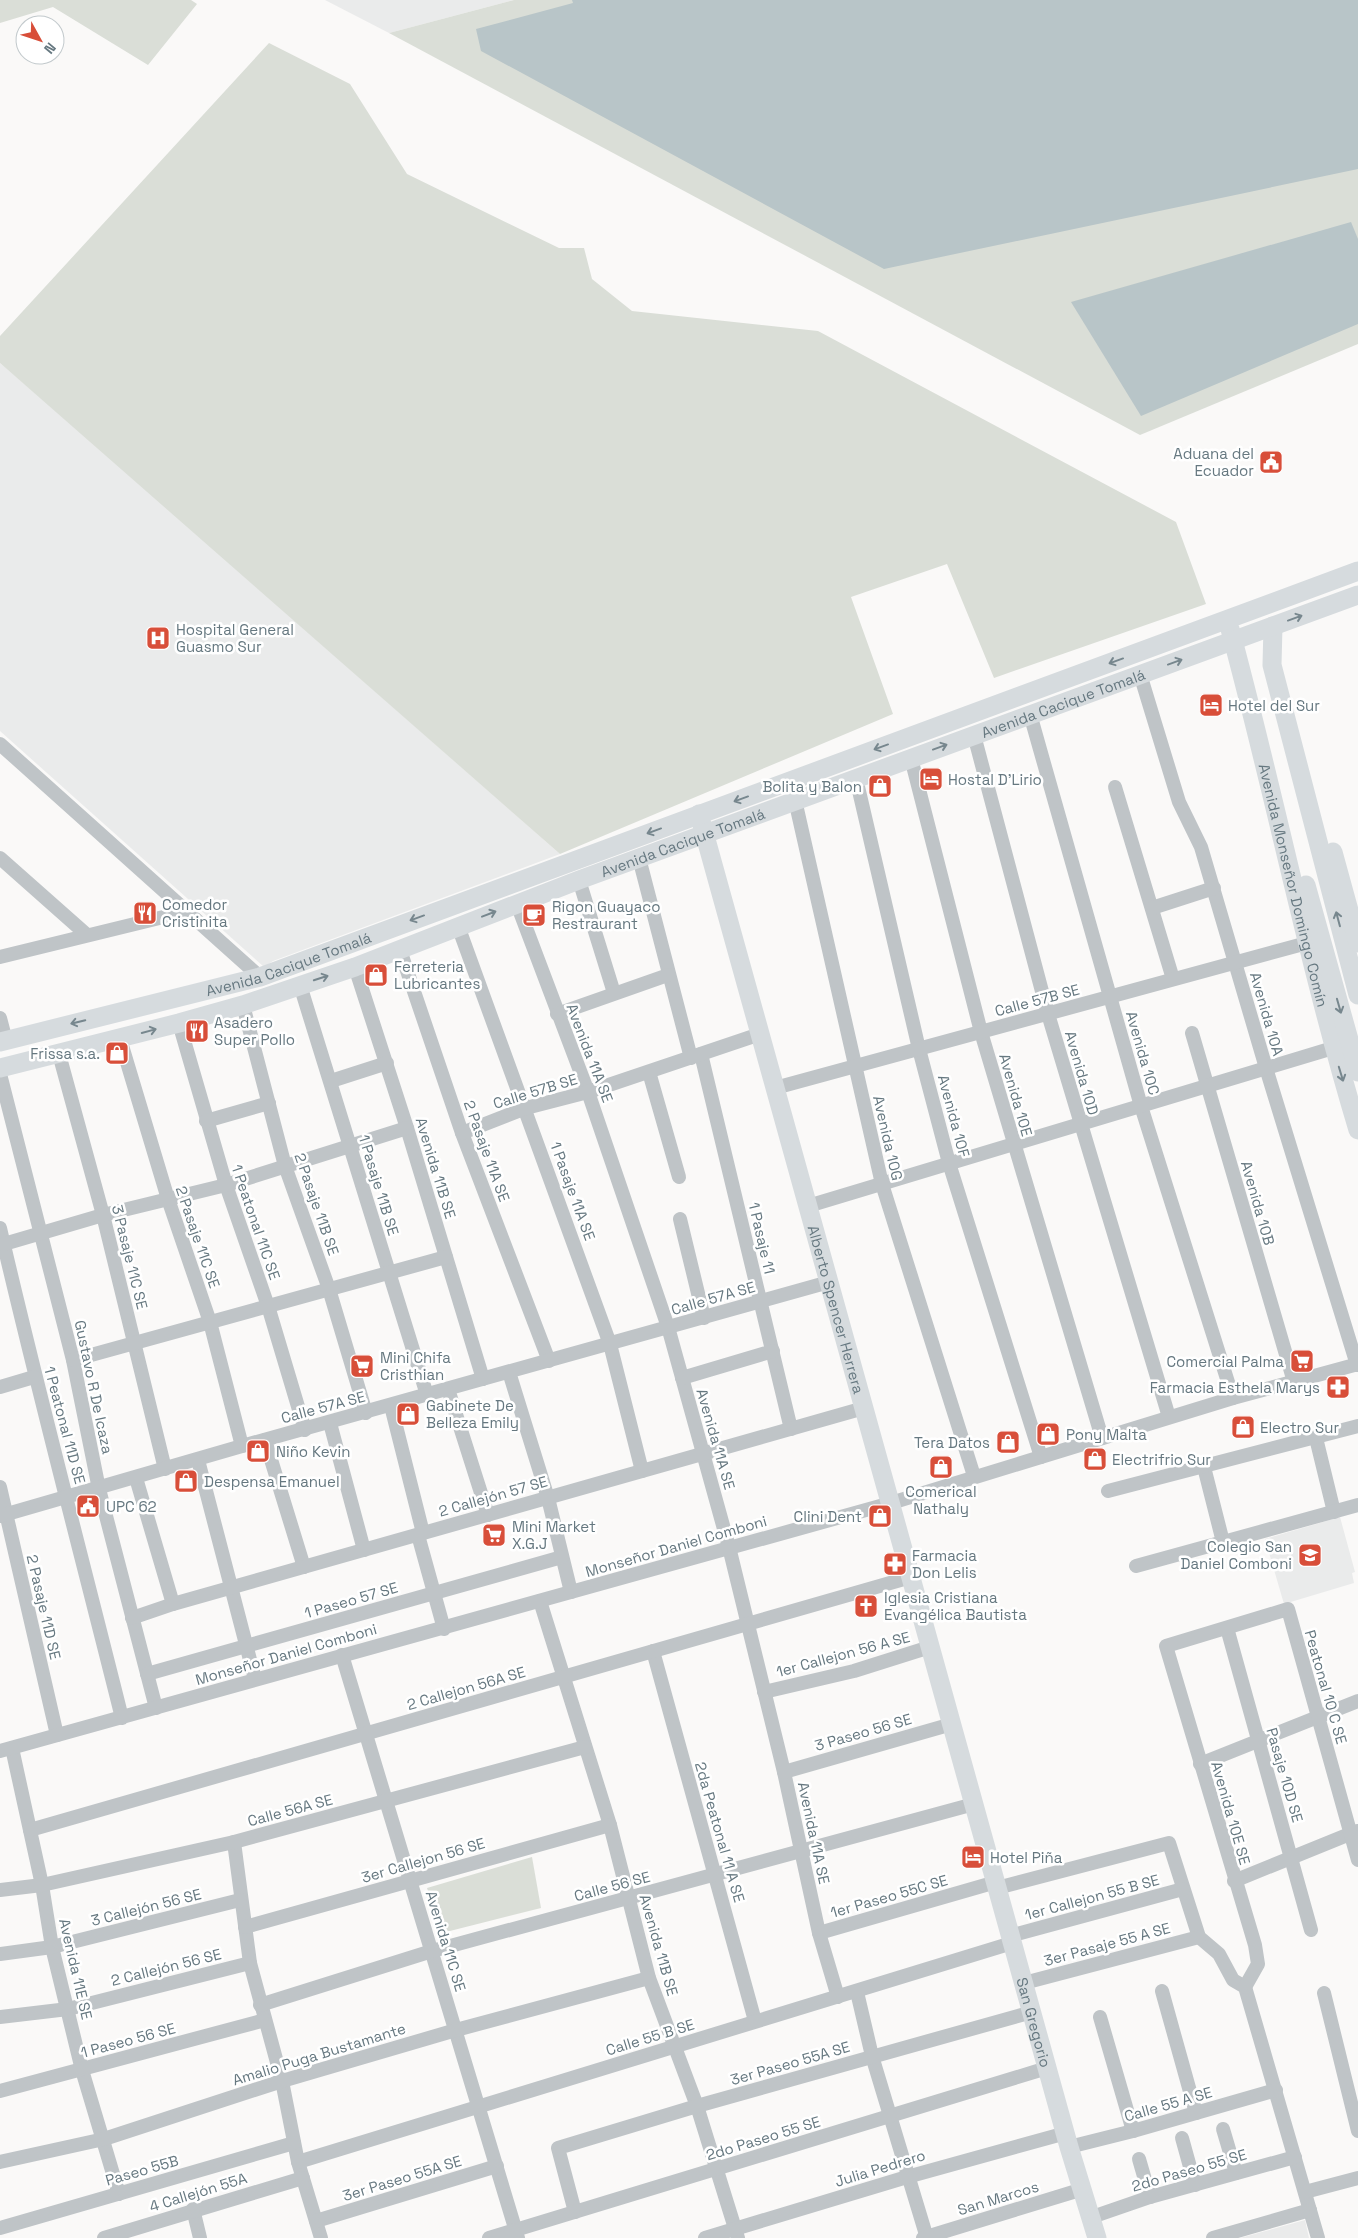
<svg xmlns="http://www.w3.org/2000/svg" width="1358" height="2238" viewBox="0 0 1358 2238" font-family="'Space Grotesk',sans-serif">
<rect width="100%" height="100%" fill="#faf9f8"/>
<g fill="#eaebeb">
<path d="M 325,0 L 514,0 L 389,33 Z"/>
<path d="M 0,363 L 76,428 L 560,854 L 273,961 L 264,967 L 0,731 Z"/>
<path d="M 1340,1517 L 1355,1572 L 1352,1573 L 1354,1583 L 1284,1604 L 1265,1539 Z"/>
<path d="M 1305,2220 L 1309,2238 L 1240,2238 Z"/>
</g>
<g fill="#daded7">
<path d="M 0,0 L 191,0 L 197,4 L 148,65 L 53,7 L 0,23 Z"/>
<path d="M 514,0 L 1358,0 L 1358,344 L 1140,435 L 389,33 Z"/>
<path d="M 269,43 L 350,84 L 407,174 L 559,248 L 584,248 L 592,279 L 632,311 L 818,331 L 1176,522 L 1206,604 L 994,678 L 947,564 L 851,597 L 893,714 L 560,854 L 0,363 L 0,336 Z"/>
<path d="M 532,1857 L 541,1908 L 442,1933 L 427,1888 Z"/>
</g>
<g fill="#b8c5c8">
<path d="M 572,0 L 1358,0 L 1358,169 L 884,269 L 481,51 L 476,29 L 573,3 Z"/>
<path d="M 1351,222 L 1358,239 L 1358,324 L 1141,416 L 1071,302 Z"/>
</g>
<g fill="none" stroke-linecap="round" stroke-linejoin="round">
<g stroke="#bfc4c7" stroke-width="14">
<path d="M 1140,674 L 1179,802 L 1201,847 L 1266,1068 L 1357,1365"/>
<path d="M 1030,714 L 1141,1106 L 1233,1398"/>
<path d="M 974,735 L 1048,1014 L 1169,1417"/>
<path d="M 0,744 L 260,977"/>
<path d="M 911,758 L 981,1032 L 1102,1438"/>
<path d="M 856,778 L 919,1049 L 949,1163 L 1041,1457"/>
<path d="M 1115,787 L 1173,979"/>
<path d="M 795,800 L 882,1184 L 974,1476"/>
<path d="M 0,858 L 87,935"/>
<path d="M 639,858 L 691,1058"/>
<path d="M 579,880 L 614,993"/>
<path d="M 517,904 L 588,1092 L 668,1327 L 729,1547 L 784,1772 L 819,1933 L 838,1997"/>
<path d="M 1152,908 L 1214,888"/>
<path d="M 458,926 L 610,1344 L 642,1471"/>
<path d="M 400,950 L 462,1133 L 549,1361"/>
<path d="M 0,957 L 188,911"/>
<path d="M 355,967 L 407,1128 L 483,1379"/>
<path d="M 300,985 L 427,1395"/>
<path d="M 243,1005 L 285,1166 L 329,1289 L 366,1413"/>
<path d="M 557,1014 L 668,975"/>
<path d="M 0,1018 L 6,1041"/>
<path d="M 179,1023 L 226,1185 L 268,1306 L 305,1430"/>
<path d="M 1192,1033 L 1294,1382"/>
<path d="M 120,1039 L 168,1199 L 210,1322 L 242,1446"/>
<path d="M 59,1054 L 103,1215 L 165,1469"/>
<path d="M 701,1054 L 791,1429"/>
<path d="M 649,1072 L 679,1177"/>
<path d="M 0,1074 L 73,1360 L 99,1489 L 156,1708"/>
<path d="M 331,1081 L 387,1063"/>
<path d="M 775,1088 L 1307,943"/>
<path d="M 206,1121 L 269,1103"/>
<path d="M 462,1133 L 526,1108 L 588,1092 L 760,1034"/>
<path d="M 808,1206 L 1333,1048"/>
<path d="M 680,1219 L 704,1318"/>
<path d="M 0,1228 C 38,1392 81,1554 122,1718"/>
<path d="M 4,1244 L 103,1215 L 226,1185 L 407,1128"/>
<path d="M 73,1360 L 446,1257"/>
<path d="M 509,1372 L 548,1498 L 571,1592"/>
<path d="M 682,1378 L 773,1351"/>
<path d="M 0,1387 L 34,1377"/>
<path d="M 448,1389 L 488,1515"/>
<path d="M 391,1406 L 423,1533"/>
<path d="M 330,1423 L 364,1550"/>
<path d="M 1316,1438 L 1334,1512"/>
<path d="M 265,1440 L 304,1567"/>
<path d="M 198,1460 L 255,1679"/>
<path d="M 1204,1467 L 1223,1542"/>
<path d="M 136,1478 L 173,1604"/>
<path d="M 0,1487 L 57,1735"/>
<path d="M 1108,1491 L 1358,1426"/>
<path d="M 0,1516 L 242,1446 L 829,1282"/>
<path d="M 418,1535 L 444,1629"/>
<path d="M 1136,1566 L 1358,1505"/>
<path d="M 540,1601 L 610,1825 L 649,1978 L 697,2106 L 738,2238"/>
<path d="M 132,1618 L 173,1604 L 864,1408"/>
<path d="M 1227,1628 L 1311,1930"/>
<path d="M 653,1651 L 755,2021"/>
<path d="M 342,1655 L 518,2238"/>
<path d="M 147,1674 L 562,1557"/>
<path d="M 764,1692 L 854,1671 L 930,1647"/>
<path d="M 12,1748 L 42,1885 L 52,1947 L 82,2070 L 119,2194"/>
<path d="M 0,1751 L 891,1503 L 1233,1398 L 1358,1364"/>
<path d="M 1200,1764 L 1358,1701"/>
<path d="M 784,1772 L 952,1724"/>
<path d="M 30,1830 L 911,1577"/>
<path d="M 234,1842 L 250,1963 L 282,2081 L 298,2162 L 321,2238"/>
<path d="M 1234,1881 L 1357,1831"/>
<path d="M 997,1888 L 1169,1843 L 1199,1937 L 1219,1954 L 1233,1980 L 1245,1987 L 1318,2238"/>
<path d="M 0,1890 L 42,1885 L 234,1842 L 585,1747"/>
<path d="M 245,1927 L 610,1825"/>
<path d="M 819,1933 L 996,1882"/>
<path d="M 1010,1936 L 1183,1889"/>
<path d="M 0,1954 L 52,1947 L 240,1900"/>
<path d="M 1024,1983 L 1199,1937"/>
<path d="M 1245,1987 L 1258,1964 L 1255,1945 L 1166,1646 L 1288,1609 L 1358,1860"/>
<path d="M 1162,1991 L 1196,2113"/>
<path d="M 857,1992 L 872,2056 L 927,2238"/>
<path d="M 1324,1993 L 1358,2131"/>
<path d="M 260,2005 L 432,1951 L 974,1804"/>
<path d="M 0,2017 L 68,2009 L 250,1963"/>
<path d="M 1100,2017 L 1133,2131"/>
<path d="M 0,2091 L 265,2020"/>
<path d="M 1223,2129 L 1236,2173"/>
<path d="M 1182,2138 L 1195,2185"/>
<path d="M 1069,2147 L 1133,2131 L 1276,2090"/>
<path d="M 1139,2159 L 1150,2197"/>
<path d="M 0,2162 L 104,2139 L 282,2081 L 456,2030 L 649,1978"/>
<path d="M 298,2162 L 1012,1943"/>
<path d="M 1305,2192 L 1358,2178"/>
<path d="M 193,2209 L 200,2238"/>
<path d="M 575,2212 L 558,2148 L 697,2106 L 1032,2012"/>
<path d="M 1092,2217 L 1150,2197 L 1295,2157"/>
<path d="M 316,2221 L 497,2166"/>
<path d="M 0,2228 L 294,2143"/>
<path d="M 104,2238 L 303,2178"/>
<path d="M 489,2238 L 1047,2068"/>
<path d="M 705,2238 L 907,2177 L 1066,2133"/>
<path d="M 923,2238 L 1083,2189"/>
<path d="M 1213,2238 L 1310,2210"/>
</g>
<g stroke="#d6dbde" stroke-width="19">
<path d="M 1273,626 L 1272,665 L 1358,995"/>
<path id="s1" d="M 1230,629 C 1275,795 1308,964 1358,1130"/>
<path id="s2" d="M 699,814 L 1069,2147 L 1097,2238"/>
<path d="M 1333,852 L 1358,943"/>
<path d="M 1306,885 L 1358,1072"/>
<path id="s3" d="M 0,1042 L 260,977 L 1358,571"/>
<path id="s4" d="M 0,1068 L 179,1023 L 243,1005 L 355,967 L 579,880 L 1358,595"/>
</g>
</g>
<defs><path id="oneway-shaft" d="M-6 0H5M1.5-3L5.5 0L1.5 3" fill="none" stroke-width="1.6" stroke-linecap="round" stroke-linejoin="round" transform="scale(1.25)"/></defs>
<g stroke="#77878e">
<use href="#oneway-shaft" transform="translate(1295 618) rotate(-20)"/>
<use href="#oneway-shaft" transform="translate(1116 661) rotate(160)"/>
<use href="#oneway-shaft" transform="translate(1175 662) rotate(-20)"/>
<use href="#oneway-shaft" transform="translate(881 747) rotate(160)"/>
<use href="#oneway-shaft" transform="translate(940 747) rotate(-20)"/>
<use href="#oneway-shaft" transform="translate(741 799) rotate(160)"/>
<use href="#oneway-shaft" transform="translate(654 831) rotate(160)"/>
<use href="#oneway-shaft" transform="translate(489 914) rotate(-21)"/>
<use href="#oneway-shaft" transform="translate(417 918) rotate(160)"/>
<use href="#oneway-shaft" transform="translate(1338 919) rotate(-105)"/>
<use href="#oneway-shaft" transform="translate(321 978) rotate(-18)"/>
<use href="#oneway-shaft" transform="translate(1339 1006) rotate(74)"/>
<use href="#oneway-shaft" transform="translate(78 1022) rotate(166)"/>
<use href="#oneway-shaft" transform="translate(149 1031) rotate(-15)"/>
<use href="#oneway-shaft" transform="translate(1341 1074) rotate(73)"/>
</g>
<defs>
<g id="civic-square" transform="scale(1.25)"><rect x="-9" y="-9" width="18" height="18" rx="4" fill="#d84e39" stroke="#fff"/><path d="M-.6-6.5H3V-4.5H.6V-3L4-1V1h2V6H-6V1h2V-1L-.6-3ZM-1.2 2.5V6h2.4V2.5Z" fill="#fff"/></g>
<g id="hospital-square" transform="scale(1.25)"><rect x="-9" y="-9" width="18" height="18" rx="4" fill="#d84e39" stroke="#fff"/><path d="M-5-5h3v3.5h4V-5h3V5h-3V1.5h-4V5h-3Z" fill="#fff"/></g>
<g id="hotel-square" transform="scale(1.25)"><rect x="-9" y="-9" width="18" height="18" rx="4" fill="#d84e39" stroke="#fff"/><path d="M-6-4.5h1.5V1H6V5H4.5V3h-9V5H-6ZM-4 0a1.8 1.8 0 1 1 3.6 0ZM.5 0V-2.5h3Q6-2.5 6 0Z" fill="#fff"/></g>
<g id="shop-square" transform="scale(1.25)"><rect x="-9" y="-9" width="18" height="18" rx="4" fill="#d84e39" stroke="#fff"/><path d="M-5-2.5h2.3a2.7 3.5 0 0 1 5.4 0H5L5.5 6h-11ZM-1.5-2.5h3a1.5 2.3 0 0 0-3 0Z" fill="#fff"/></g>
<g id="restaurant-square" transform="scale(1.25)"><rect x="-9" y="-9" width="18" height="18" rx="4" fill="#d84e39" stroke="#fff"/><path d="M-5-6h1v4h1v-4h1v4h1v-4h1v5L-1.5 .5V6h-2V.5L-5-1ZM5-6V6H3V1.5H1.5Q1.5-4 5-6Z" fill="#fff"/></g>
<g id="cafe-square" transform="scale(1.25)"><rect x="-9" y="-9" width="18" height="18" rx="4" fill="#d84e39" stroke="#fff"/><path d="M-5.5-4.5H6V0H3Q3 3.5 0 3.5H-2.5Q-5.5 3.5-5.5 0ZM3-3.2v2h1.7v-2ZM-6 4.5H4V6H-6Z" fill="#fff"/></g>
<g id="supermarket-square" transform="scale(1.25)"><rect x="-9" y="-9" width="18" height="18" rx="4" fill="#d84e39" stroke="#fff"/><path d="M-6-5.5h2.5l.6 2H6L4.5 2H-2.5L-4.4-4H-6ZM-1.5 3.2a1.3 1.3 0 1 0 .1 0ZM3 3.2a1.3 1.3 0 1 0 .1 0Z" fill="#fff"/></g>
<g id="pharmacy-square" transform="scale(1.25)"><rect x="-9" y="-9" width="18" height="18" rx="4" fill="#d84e39" stroke="#fff"/><path d="M-2-6h4v4h4v4h-4v4h-4v-4h-4v-4h4Z" fill="#fff"/></g>
<g id="school-square" transform="scale(1.25)"><rect x="-9" y="-9" width="18" height="18" rx="4" fill="#d84e39" stroke="#fff"/><path d="M0-5L7-2L0 1L-7-2ZM-4 1L0 2.5L4 1V4Q0 6-4 4Z" fill="#fff"/></g>
<g id="church-square" transform="scale(1.25)"><rect x="-9" y="-9" width="18" height="18" rx="4" fill="#d84e39" stroke="#fff"/><path d="M-1.2-6h2.4v3.5h3.3v2.4h-3.3V6h-2.4V-.1h-3.3v-2.4h3.3Z" fill="#fff"/></g>
</defs>
<g fill-rule="evenodd">
<use href="#civic-square" x="1271" y="462"/>
<use href="#hospital-square" x="158" y="638"/>
<use href="#hotel-square" x="1211" y="705"/>
<use href="#hotel-square" x="931" y="779"/>
<use href="#shop-square" x="880" y="786"/>
<use href="#restaurant-square" x="145" y="913"/>
<use href="#cafe-square" x="534" y="915"/>
<use href="#shop-square" x="376" y="975"/>
<use href="#restaurant-square" x="197" y="1031"/>
<use href="#shop-square" x="117" y="1053"/>
<use href="#supermarket-square" x="1302" y="1361"/>
<use href="#supermarket-square" x="362" y="1366"/>
<use href="#pharmacy-square" x="1338" y="1387"/>
<use href="#shop-square" x="408" y="1414"/>
<use href="#shop-square" x="1243" y="1427"/>
<use href="#shop-square" x="1048" y="1434"/>
<use href="#shop-square" x="1008" y="1442"/>
<use href="#shop-square" x="258" y="1451"/>
<use href="#shop-square" x="1095" y="1459"/>
<use href="#shop-square" x="941" y="1467"/>
<use href="#shop-square" x="186" y="1481"/>
<use href="#civic-square" x="88" y="1506"/>
<use href="#shop-square" x="880" y="1516"/>
<use href="#supermarket-square" x="494" y="1535"/>
<use href="#school-square" x="1310" y="1555"/>
<use href="#pharmacy-square" x="895" y="1564"/>
<use href="#church-square" x="866" y="1606"/>
<use href="#hotel-square" x="973" y="1857"/>
</g>
<g text-anchor="middle" dominant-baseline="central" stroke-width="5" stroke-linejoin="round" paint-order="stroke">
<g font-size="15" fill="#667880" stroke="#fff" text-anchor="start">
<text x="1254" y="453" text-anchor="end">Aduana del<tspan x="1254" dy="17">Ecuador</tspan></text>
<text x="176" y="629">Hospital General<tspan x="176" dy="17">Guasmo Sur</tspan></text>
<text x="1228" y="705">Hotel del Sur</text>
<text x="948" y="779">Hostal D'Lirio</text>
<text x="862" y="786" text-anchor="end">Bolita y Balon</text>
<text x="162" y="904">Comedor<tspan x="162" dy="17">Cristinita</tspan></text>
<text x="552" y="906">Rigon Guayaco<tspan x="552" dy="17">Restraurant</tspan></text>
<text x="394" y="966">Ferreteria<tspan x="394" dy="17">Lubricantes</tspan></text>
<text x="214" y="1022">Asadero<tspan x="214" dy="17">Super Pollo</tspan></text>
<text x="100" y="1053" text-anchor="end">Frissa s.a.</text>
<text x="380" y="1357">Mini Chifa<tspan x="380" dy="17">Cristhian</tspan></text>
<text x="1284" y="1361" text-anchor="end">Comercial Palma</text>
<text x="1320" y="1387" text-anchor="end">Farmacia Esthela Marys</text>
<text x="426" y="1405">Gabinete De<tspan x="426" dy="17">Belleza Emily</tspan></text>
<text x="1260" y="1427">Electro Sur</text>
<text x="1066" y="1434">Pony Malta</text>
<text x="990" y="1442" text-anchor="end">Tera Datos</text>
<text x="276" y="1451">Niño Kevin</text>
<text x="1112" y="1459">Electrifrio Sur</text>
<text x="204" y="1481">Despensa Emanuel</text>
<text x="941" y="1491" text-anchor="middle">Comerical<tspan x="941" dy="17">Nathaly</tspan></text>
<text x="106" y="1506">UPC 62</text>
<text x="862" y="1516" text-anchor="end">Clini Dent</text>
<text x="512" y="1526">Mini Market<tspan x="512" dy="17">X.G.J</tspan></text>
<text x="1292" y="1546" text-anchor="end">Colegio San<tspan x="1292" dy="17">Daniel Comboni</tspan></text>
<text x="912" y="1555">Farmacia<tspan x="912" dy="17">Don Lelis</tspan></text>
<text x="884" y="1597">Iglesia Cristiana<tspan x="884" dy="17">Evangélica Bautista</tspan></text>
<text x="990" y="1857">Hotel Piña</text>
</g>
<g font-size="15" fill="#667880" stroke="#fff">
<text stroke="none"><textPath href="#s4" startOffset="1125">Avenida Cacique Tomalá</textPath></text>
<text stroke="none"><textPath href="#s4" startOffset="720">Avenida Cacique Tomalá</textPath></text>
<text stroke="none"><textPath href="#s1" startOffset="264">Avenida Monseñor Domingo Comín</textPath></text>
<text stroke="none"><textPath href="#s3" startOffset="299">Avenida Cacique Tomalá</textPath></text>
<text transform="translate(1037 1000) rotate(-15)">Calle 57B SE</text>
<text transform="translate(1267 1014) rotate(74)">Avenida 10A</text>
<text transform="translate(590 1053) rotate(69)">Avenida 11A SE</text>
<text transform="translate(1143 1053) rotate(74)">Avenida 10C</text>
<text transform="translate(1082 1073) rotate(74)">Avenida 10D</text>
<text transform="translate(535 1091) rotate(-17)">Calle 57B SE</text>
<text transform="translate(1016 1095) rotate(74)">Avenida 10E</text>
<text transform="translate(954 1116) rotate(75)">Avenida 10F</text>
<text transform="translate(888 1138) rotate(77)">Avenida 10G</text>
<text transform="translate(487 1151) rotate(70)">2 Pasaje 11A SE</text>
<text transform="translate(436 1168) rotate(73)">Avenida 11B SE</text>
<text transform="translate(379 1185) rotate(73)">1 Pasaje 11B SE</text>
<text transform="translate(573 1191) rotate(70)">1 Pasaje 11A SE</text>
<text transform="translate(1258 1203) rotate(74)">Avenida 10B</text>
<text transform="translate(317 1204) rotate(71)">2 Pasaje 11B SE</text>
<text transform="translate(256 1222) rotate(71)">1 Peatonal 11C SE</text>
<text transform="translate(198 1237) rotate(71)">2 Pasaje 11C SE</text>
<text transform="translate(762 1238) rotate(77)">1 Pasaje 11</text>
<text transform="translate(130 1257) rotate(76)">3 Pasaje 11C SE</text>
<text transform="translate(713 1298) rotate(-16)">Calle 57A SE</text>
<text stroke="none"><textPath href="#s2" startOffset="514">Alberto Spencer Herrera</textPath></text>
<text transform="translate(94 1387) rotate(78)">Gustavo R De Icaza</text>
<text transform="translate(323 1407) rotate(-15)">Calle 57A SE</text>
<text transform="translate(65 1425) rotate(75)">1 Peatonal 11D SE</text>
<text transform="translate(716 1439) rotate(74)">Avenida 11A SE</text>
<text transform="translate(493 1496) rotate(-16)">2 Callejón 57 SE</text>
<text transform="translate(676 1546) rotate(-16)">Monseñor Daniel Comboni</text>
<text transform="translate(351 1600) rotate(-16)">1 Paseo 57 SE</text>
<text transform="translate(44 1607) rotate(77)">2 Pasaje 11D SE</text>
<text transform="translate(286 1654) rotate(-16)">Monseñor Daniel Comboni</text>
<text transform="translate(843 1654) rotate(-15)">1er Callejon 56 A SE</text>
<text transform="translate(1326 1687) rotate(74)">Peatonal 10 C SE</text>
<text transform="translate(466 1688) rotate(-16)">2 Callejon 56A SE</text>
<text transform="translate(863 1732) rotate(-16)">3 Paseo 56 SE</text>
<text transform="translate(1285 1775) rotate(74)">Pasaje 10D SE</text>
<text transform="translate(290 1810) rotate(-15)">Calle 56A SE</text>
<text transform="translate(1231 1813) rotate(74)">Avenida 10E SE</text>
<text transform="translate(720 1832) rotate(74)">2da Peatonal 11 A SE</text>
<text transform="translate(814 1833) rotate(78)">Avenida 11A SE</text>
<text transform="translate(423 1860) rotate(-16)">3er Callejon 56 SE</text>
<text transform="translate(612 1886) rotate(-15)">Calle 56 SE</text>
<text transform="translate(889 1896) rotate(-16)">1er Paseo 55C SE</text>
<text transform="translate(1092 1897) rotate(-15)">1er Callejon 55 B SE</text>
<text transform="translate(146 1907) rotate(-14)">3 Callejón 56 SE</text>
<text transform="translate(446 1941) rotate(73)">Avenida 11C SE</text>
<text transform="translate(1107 1944) rotate(-15)">3er Pasaje 55 A SE</text>
<text transform="translate(659 1945) rotate(74)">Avenida 11B SE</text>
<text transform="translate(166 1967) rotate(-14)">2 Callejón 56 SE</text>
<text transform="translate(76 1969) rotate(77)">Avenida 11E SE</text>
<text stroke="none"><textPath href="#s2" startOffset="1254">San Gregorio</textPath></text>
<text transform="translate(650 2037) rotate(-17)">Calle 55 B SE</text>
<text transform="translate(128 2040) rotate(-15)">1 Paseo 56 SE</text>
<text transform="translate(319 2054) rotate(-17)">Amalio Puga Bustamante</text>
<text transform="translate(790 2063) rotate(-16)">3er Paseo 55A SE</text>
<text transform="translate(1168 2104) rotate(-16)">Calle 55 A SE</text>
<text transform="translate(763 2138) rotate(-17)">2do Paseo 55 SE</text>
<text transform="translate(880 2168) rotate(-17)">Julia Pedrero</text>
<text transform="translate(142 2170) rotate(-16)">Paseo 55B</text>
<text transform="translate(1189 2170) rotate(-16)">2do Paseo 55 SE</text>
<text transform="translate(402 2178) rotate(-17)">3er Paseo 55A SE</text>
<text transform="translate(198 2192) rotate(-17)">4 Callejón 55A</text>
<text transform="translate(998 2198) rotate(-17)">San Marcos</text>
</g>
</g>
<g transform="translate(40 40) rotate(130)"><circle r="24" fill="#ffffff" stroke="#c2c9cc"/>
<path d="M0-4L9 19L0 12L-9 19Z" fill="#d84e39"/>
<text y="-8" font-size="14" font-weight="bold" text-anchor="middle" fill="#667880">N</text>
</g>
</svg>
